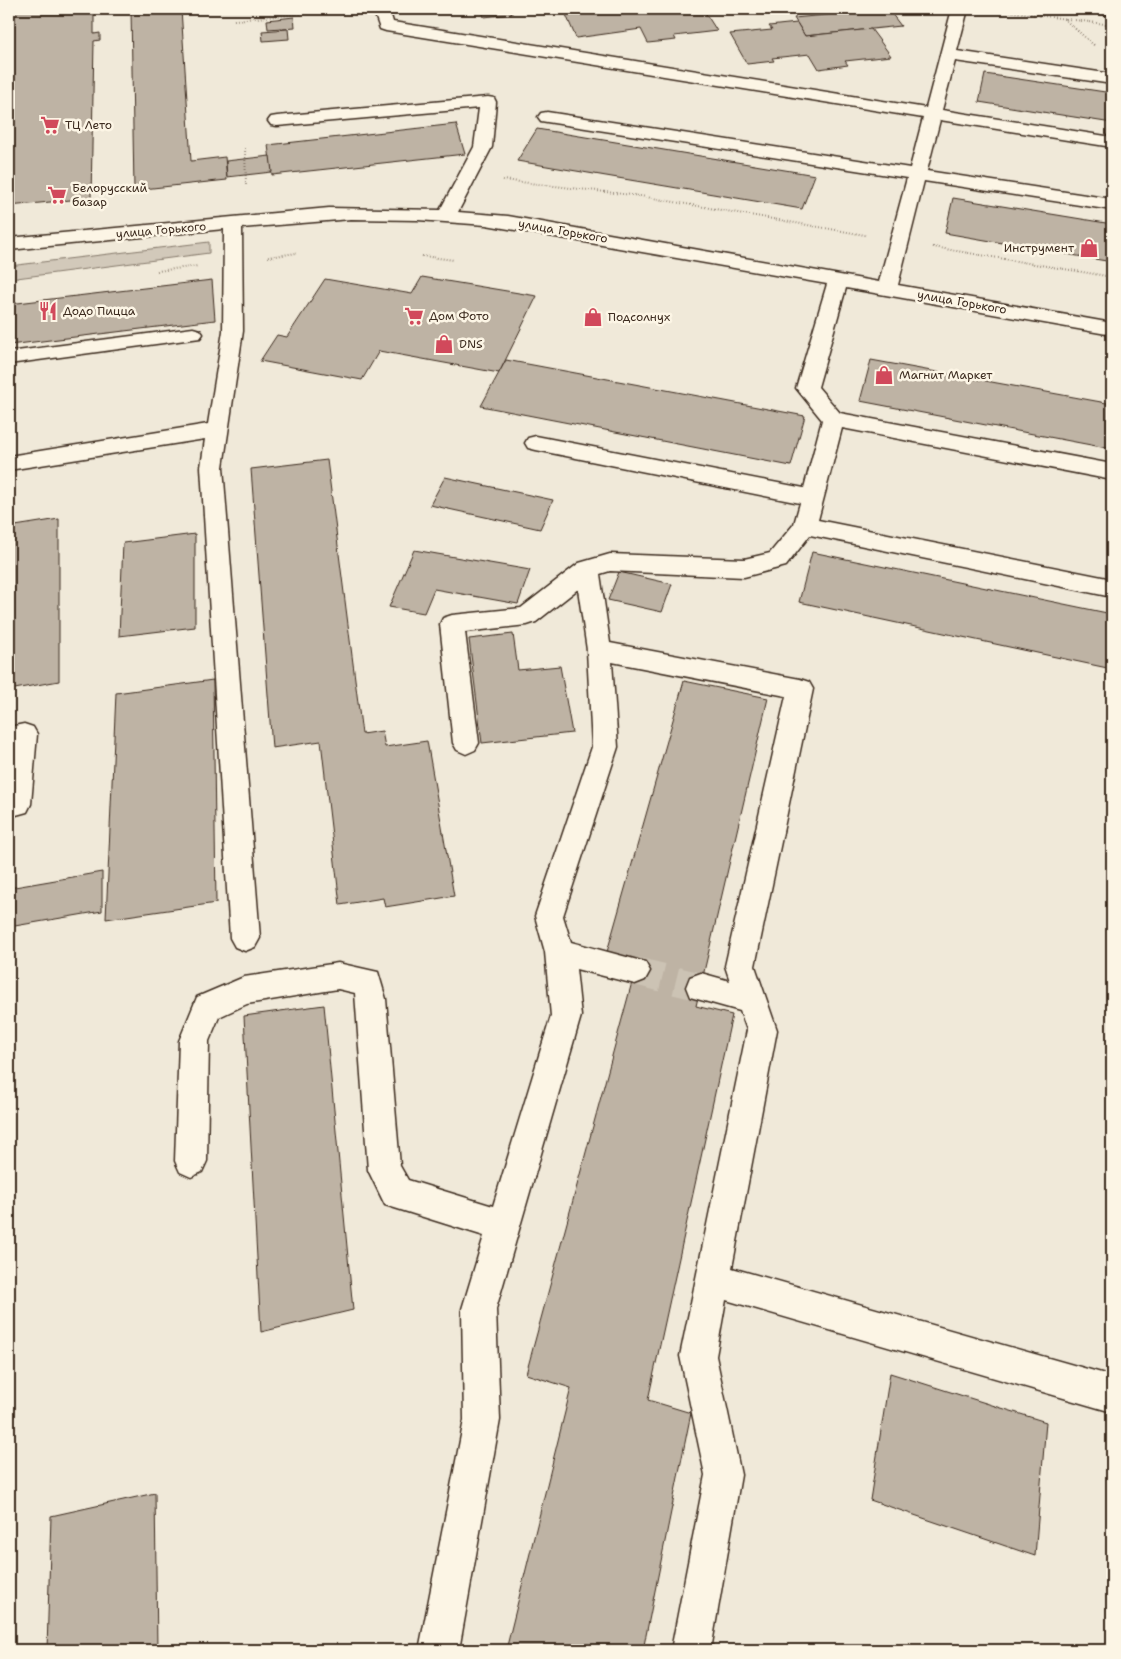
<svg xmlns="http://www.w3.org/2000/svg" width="1121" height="1659" viewBox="0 0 1121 1659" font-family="'Shantell Sans',sans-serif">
<rect width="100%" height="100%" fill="#f0e9d9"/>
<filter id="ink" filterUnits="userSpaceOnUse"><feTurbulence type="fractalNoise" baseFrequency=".02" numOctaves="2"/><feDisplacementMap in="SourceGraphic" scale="10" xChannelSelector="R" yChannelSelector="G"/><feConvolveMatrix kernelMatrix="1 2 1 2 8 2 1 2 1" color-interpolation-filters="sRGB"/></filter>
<g filter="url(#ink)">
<path fill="#d2c9ba" stroke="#867a6c" d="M 209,242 L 209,253 L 9,279 L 9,266 Z"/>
<g fill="#beb3a4" stroke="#3b2a1e">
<path d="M 9,9 L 100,9 L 99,12 L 94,13 L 94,34 L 100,33 L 100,40 L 94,41 L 91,198 L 9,206 Z"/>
<path d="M 131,9 L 181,9 L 191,161 L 225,157 L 227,180 L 134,190 Z"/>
<path d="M 411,9 L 440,9 L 440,10 L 412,12 Z"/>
<path d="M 481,9 L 527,9 L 511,10 L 512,14 L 484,17 Z"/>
<path d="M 577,9 L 635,9 L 636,12 L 663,9 L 703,9 L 717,31 L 674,36 L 676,40 L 648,43 L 641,29 L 576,38 L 564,10 Z"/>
<path d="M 888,9 L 901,26 L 805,36 L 794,18 Z"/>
<path d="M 1056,9 L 1112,9 L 1112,16 Z"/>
<path d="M 294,17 L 295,27 L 268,29 L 267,20 Z"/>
<path d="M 797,23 L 805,36 L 871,29 L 891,56 L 845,61 L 848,65 L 819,69 L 810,54 L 772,58 L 774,61 L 747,64 L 730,34 L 772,30 L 769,26 Z"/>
<path d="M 288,29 L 289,39 L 263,41 L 262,31 Z"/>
<path d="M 985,74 L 1112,93 L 1112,123 L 979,102 Z"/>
<path d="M 456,124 L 465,154 L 272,175 L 268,145 Z"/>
<path d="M 537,129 L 815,175 L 802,209 L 517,161 Z"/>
<path d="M 270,156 L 272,172 L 227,177 L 226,161 Z"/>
<path d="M 953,198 L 1112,224 L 1112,262 L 945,233 Z"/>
<path d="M 422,277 L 537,296 L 499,373 L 379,351 L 362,380 L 260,361 L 277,335 L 287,337 L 325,279 L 412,294 Z"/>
<path d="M 212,280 L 215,320 L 9,345 L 9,304 Z"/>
<path d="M 506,360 L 805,416 L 791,466 L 481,406 Z"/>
<path d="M 871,360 L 1112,404 L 1112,449 L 860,401 Z"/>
<path d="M 327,460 L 362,734 L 382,731 L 385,747 L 427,741 L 454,896 L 385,907 L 383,898 L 340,905 L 321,741 L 272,748 L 251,469 Z"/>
<path d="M 445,477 L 553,500 L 540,529 L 430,505 Z"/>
<path d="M 59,519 L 59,681 L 9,690 L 9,527 Z"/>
<path d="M 195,534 L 195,627 L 119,636 L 123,543 Z"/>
<path d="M 414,550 L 530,570 L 518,604 L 434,589 L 424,613 L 389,607 Z"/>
<path d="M 812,552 L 1112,614 L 1112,669 L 799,602 Z"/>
<path d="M 619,572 L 672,584 L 662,612 L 608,600 Z"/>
<path d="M 513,634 L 518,670 L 560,666 L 572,733 L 482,743 L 469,639 Z"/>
<path d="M 213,680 L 216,903 L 106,919 L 116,693 Z"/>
<path d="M 684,681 L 768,698 L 696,1006 L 732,1015 L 648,1400 L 691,1413 L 643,1650 L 506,1650 L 571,1388 L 526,1374 L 635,971 L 607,952 Z"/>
<path d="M 102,872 L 102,911 L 9,927 L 9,888 Z"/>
<path d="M 324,1005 L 353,1310 L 261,1332 L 244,1016 Z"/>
<path d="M 890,1373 L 1046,1422 L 1035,1556 L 870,1500 Z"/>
<path d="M 155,1493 L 157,1650 L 47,1650 L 51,1516 Z"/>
</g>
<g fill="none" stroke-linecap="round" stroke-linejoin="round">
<path stroke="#ccc3b4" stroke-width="28" stroke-dasharray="28 14" stroke-linecap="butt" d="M 635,971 L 701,987"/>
<g stroke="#3b2a1e" stroke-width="3">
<g id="minor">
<path d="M 373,9 L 389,9 L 393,22 L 926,108 L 952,9 L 968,9 L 957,51 L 1112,74 L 1112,84 L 955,61 L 942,110 L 1112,137 L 1112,147 L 940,120 L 927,171 L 1112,199 L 1112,210 L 924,181 L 898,285 L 1112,323 L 1112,335 L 846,288 L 818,387 L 840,413 L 1112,464 L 1112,480 L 842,428 L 818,520 L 1112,579 L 1112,597 L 810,535 L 786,566 L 744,577 L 610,571 L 600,574 L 610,643 L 800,679 L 809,682 L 813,689 L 755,966 L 777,1030 L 732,1268 L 1112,1376 L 1112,1412 L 726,1300 L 716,1356 L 741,1475 L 711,1650 L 671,1650 L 705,1475 L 680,1356 L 747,1030 L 740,1011 L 690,997 L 686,987 L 690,977 L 701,973 L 730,981 L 725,966 L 786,696 L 612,662 L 618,747 L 563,916 L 571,942 L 645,962 L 650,971 L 645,980 L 635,984 L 576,969 L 581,1016 L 496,1309 L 500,1420 L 459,1650 L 419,1650 L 464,1420 L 462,1309 L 484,1236 L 385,1205 L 368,1170 L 355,993 L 338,989 L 247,1004 L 219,1017 L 209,1041 L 207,1161 L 202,1172 L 191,1177 L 180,1172 L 175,1161 L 179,1041 L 197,997 L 244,977 L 338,963 L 378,972 L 386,999 L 400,1166 L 408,1180 L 493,1206 L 551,1016 L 545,952 L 535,916 L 592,747 L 587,650 L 578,589 L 536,622 L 527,625 L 465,632 L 479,743 L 475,750 L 466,754 L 457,750 L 453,743 L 440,624 L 443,618 L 452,615 L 521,608 L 579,563 L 610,554 L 744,559 L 770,553 L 794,524 L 800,503 L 536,450 L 528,448 L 525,443 L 528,438 L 536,436 L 804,488 L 822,420 L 796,388 L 827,284 L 486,225 L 418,220 L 351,219 L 242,228 L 243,331 L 223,467 L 260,938 L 255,947 L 245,951 L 235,947 L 230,938 L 201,467 L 205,439 L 9,470 L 9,456 L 208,424 L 223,331 L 224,229 L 9,250 L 9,238 L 329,208 L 440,210 L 474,147 L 479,108 L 277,126 L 271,125 L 268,121 L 271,117 L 277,116 L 488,97 L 494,98 L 496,102 L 492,147 L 458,212 L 508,216 L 879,282 L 907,178 L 547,122 L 541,121 L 538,117 L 541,113 L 547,112 L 910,168 L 923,118 L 386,31 L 380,29 Z"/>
<path d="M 193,328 L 200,330 L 203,334 L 200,338 L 9,364 L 9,352 Z"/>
<path d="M 24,724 L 33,727 L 37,734 L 31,804 L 27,812 L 9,817 L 9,727 Z"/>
</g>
</g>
<g stroke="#3b2a1e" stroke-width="2" stroke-dasharray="0.5 2.5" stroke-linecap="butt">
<path d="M 992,9 L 1112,25"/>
<path d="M 1064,19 L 1095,46"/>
<path d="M 234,20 L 300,14 L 314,9"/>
<path d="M 245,148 L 246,185"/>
<path d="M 503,180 L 640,196 L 865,235"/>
<path d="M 933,247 L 1112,277"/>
<path d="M 422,256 L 454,260"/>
<path d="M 268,257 L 297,253"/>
<path d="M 157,271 L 198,266"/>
</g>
<use href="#minor" fill="#fcf5e5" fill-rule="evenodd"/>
</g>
</g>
<defs>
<g id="supermarket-bare" transform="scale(1.5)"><path d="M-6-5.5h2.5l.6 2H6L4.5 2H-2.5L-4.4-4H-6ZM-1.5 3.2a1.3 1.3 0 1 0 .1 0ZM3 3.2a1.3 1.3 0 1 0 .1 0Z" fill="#d1495b" stroke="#fcf5e5" stroke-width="2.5" paint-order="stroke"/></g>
<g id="shop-bare" transform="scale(1.5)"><path d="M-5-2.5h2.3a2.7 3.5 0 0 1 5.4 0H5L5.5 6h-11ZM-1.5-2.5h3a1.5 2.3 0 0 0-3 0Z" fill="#d1495b" stroke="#fcf5e5" stroke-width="2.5" paint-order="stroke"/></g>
<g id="restaurant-bare" transform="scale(1.5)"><path d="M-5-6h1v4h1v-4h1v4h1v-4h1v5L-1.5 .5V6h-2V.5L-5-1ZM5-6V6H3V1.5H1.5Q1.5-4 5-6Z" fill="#d1495b" stroke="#fcf5e5" stroke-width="2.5" paint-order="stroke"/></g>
</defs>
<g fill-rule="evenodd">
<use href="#supermarket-bare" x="50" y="125"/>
<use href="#supermarket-bare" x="57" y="195"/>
<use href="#shop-bare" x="1089" y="248"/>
<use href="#restaurant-bare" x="48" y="311"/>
<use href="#supermarket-bare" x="414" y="316"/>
<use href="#shop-bare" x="593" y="317"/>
<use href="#shop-bare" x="444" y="344"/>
<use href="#shop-bare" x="884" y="375"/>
</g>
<g text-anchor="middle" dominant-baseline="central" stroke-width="5" stroke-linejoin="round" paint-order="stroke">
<g font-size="12" fill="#3b2a1e" stroke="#fcf5e5" text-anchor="start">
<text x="65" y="125">ТЦ Лето</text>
<text x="72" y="188">Белорусский<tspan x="72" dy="14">базар</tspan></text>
<text x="1074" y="248" text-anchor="end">Инструмент</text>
<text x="63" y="311">Додо Пицца</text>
<text x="429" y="316">Дом Фото</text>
<text x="608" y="317">Подсолнух</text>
<text x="459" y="344">DNS</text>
<text x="899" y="375">Магнит Маркет</text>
</g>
<g font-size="12" fill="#3b2a1e" stroke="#fcf5e5">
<text transform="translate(161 230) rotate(-5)">улица Горького</text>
<text transform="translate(563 231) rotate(10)">улица Горького</text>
<text transform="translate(962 302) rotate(10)">улица Горького</text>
</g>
</g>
<rect width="1121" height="1659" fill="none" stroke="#fcf5e5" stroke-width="30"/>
<rect x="15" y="15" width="1091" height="1629" fill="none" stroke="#3b2a1e" stroke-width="2" filter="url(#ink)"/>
</svg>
